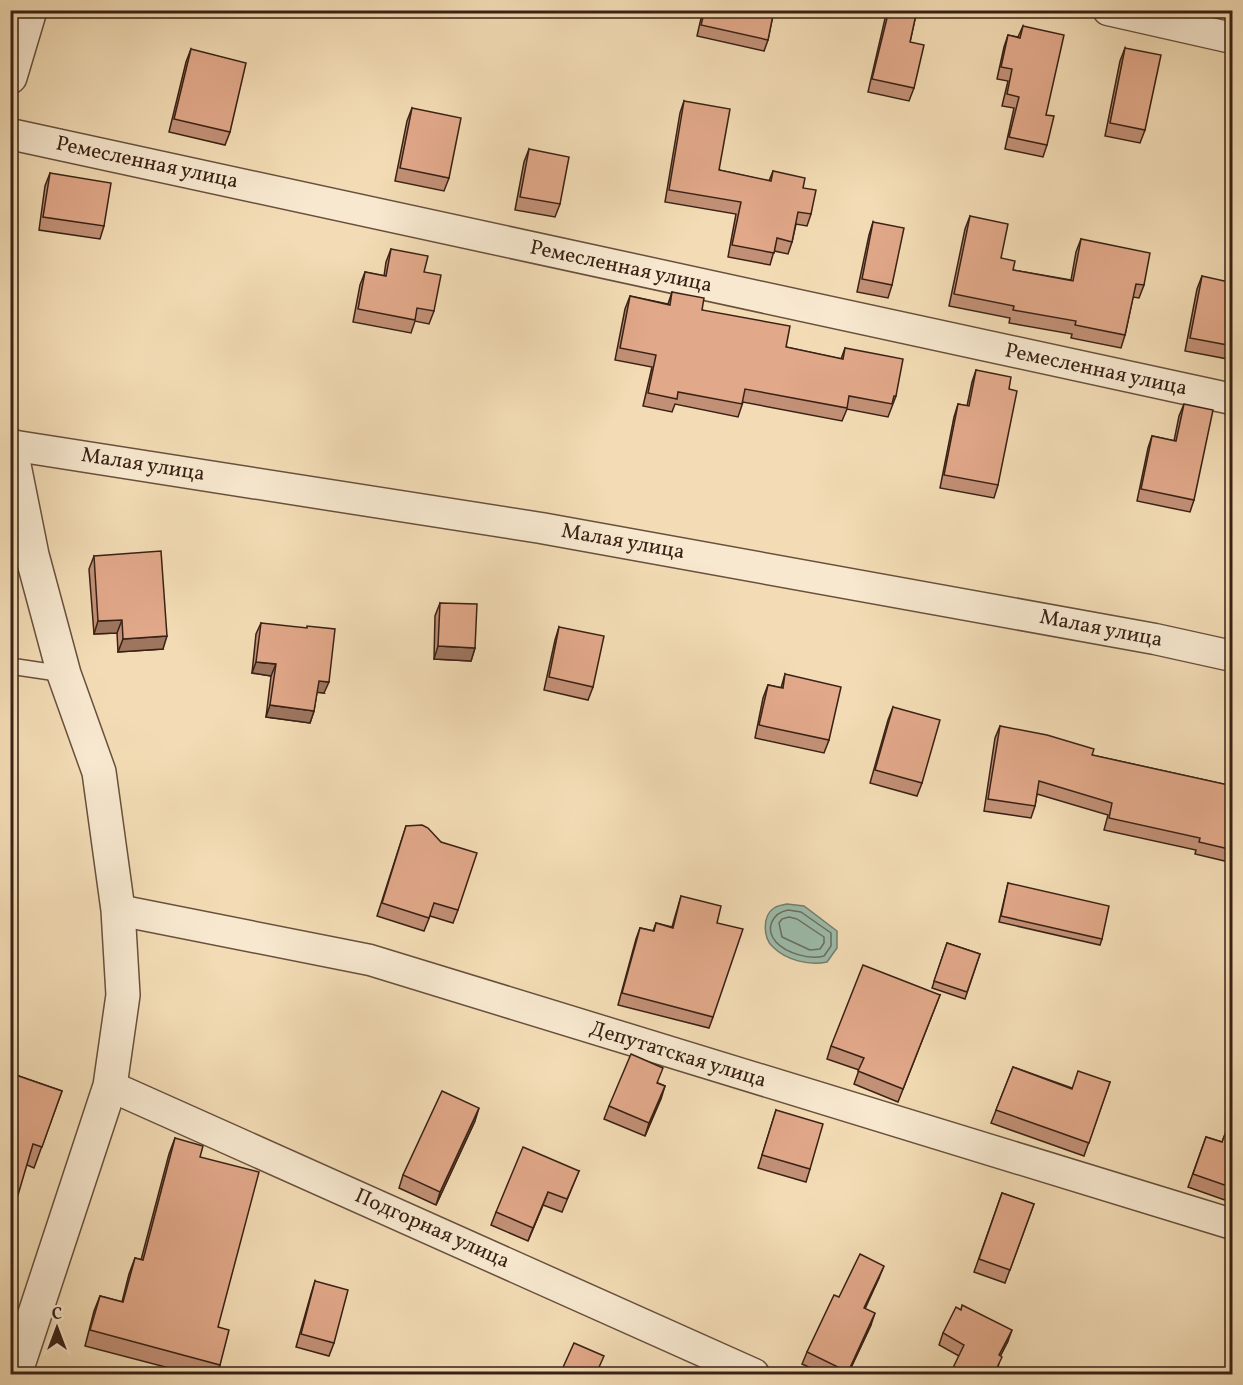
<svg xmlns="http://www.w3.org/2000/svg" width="1243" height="1385" viewBox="0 0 1243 1385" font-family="Vollkorn,serif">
<rect width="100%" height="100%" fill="#f3dcb5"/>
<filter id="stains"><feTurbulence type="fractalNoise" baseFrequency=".00333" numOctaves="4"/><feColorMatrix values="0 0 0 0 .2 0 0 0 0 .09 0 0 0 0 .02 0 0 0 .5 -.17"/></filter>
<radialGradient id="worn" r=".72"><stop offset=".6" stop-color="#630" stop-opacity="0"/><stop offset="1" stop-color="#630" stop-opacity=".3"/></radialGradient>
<path fill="#9cbcaa" stroke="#747e6e" stroke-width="1.5" d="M 787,904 L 804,906 L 837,931 L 837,948 L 827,962 C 809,966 786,960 773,947 C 763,938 762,916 774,908 C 778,905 783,905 787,904 Z"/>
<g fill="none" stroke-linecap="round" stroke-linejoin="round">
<g stroke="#6a6e60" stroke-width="1.5">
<path d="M 788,910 L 801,912 L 831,933 L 831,946 L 824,956 C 809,960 786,953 776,942 C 764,928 773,913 788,910 Z"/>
<path d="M 789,917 L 797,919 L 824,937 L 824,943 L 820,949 L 810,950 L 782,937 L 779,923 L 782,919 Z"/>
</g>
<g stroke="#68503d" stroke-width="18">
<path id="service" d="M 10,666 L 64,674"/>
</g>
<g stroke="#68503d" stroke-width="33">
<g id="minor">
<path d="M 1108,10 L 1232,38"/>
<path d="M 10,134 L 1232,399"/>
<path d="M 10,445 L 541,528 L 1155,639 L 1232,656"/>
<path d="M 118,910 L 370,960 L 1232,1224"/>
<path d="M 110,1086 L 754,1374"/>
</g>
</g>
<g stroke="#68503d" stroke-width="36">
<g id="tertiary">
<path d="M 10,77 L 30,10"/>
<path d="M 10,445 L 32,555 L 64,674 L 99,772 L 118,910 L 123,995 L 110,1086 L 15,1374"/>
</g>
</g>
<use href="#service" stroke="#f7e8cf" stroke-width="15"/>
<use href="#minor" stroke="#f7e8cf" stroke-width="30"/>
<use href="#tertiary" stroke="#f7e8cf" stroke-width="33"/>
</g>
<g fill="#c29076" stroke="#392115" stroke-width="1.5">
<path d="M 545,10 L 578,10 L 575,17 Z"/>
<path d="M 685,10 L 774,10 L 768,40 L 764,51 L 697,36 L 702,14 Z"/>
<path d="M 887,10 L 917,10 L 910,42 L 914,88 L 909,101 L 868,92 Z"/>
<path d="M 1023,26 L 1046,115 L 1047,145 L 1043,157 L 1005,149 L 1014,108 L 1002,106 L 1008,81 L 997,79 L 1004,47 L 1008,35 L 1018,37 Z"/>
<path d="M 1125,48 L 1145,130 L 1140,143 L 1105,136 L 1120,61 Z"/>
<path d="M 191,49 L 230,132 L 225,145 L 169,132 L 186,62 Z"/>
<path d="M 684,101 L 719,170 L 769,181 L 773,171 L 803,188 L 811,214 L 807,226 L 796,224 L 792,242 L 788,254 L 774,251 L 770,265 L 728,257 L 736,214 L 665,202 L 680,113 Z"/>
<path d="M 412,108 L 449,178 L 444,191 L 395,181 L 407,121 Z"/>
<path d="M 529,149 L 560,204 L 555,217 L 515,210 L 524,162 Z"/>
<path d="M 50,173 L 104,226 L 100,239 L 39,230 L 45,186 Z"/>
<path d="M 970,216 L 1001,258 L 1013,270 L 1071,280 L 1076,252 L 1081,239 L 1144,285 L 1139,298 L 1133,297 L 1125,335 L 1121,348 L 1071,338 L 1072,334 L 1009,323 L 1010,318 L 949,306 L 965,229 Z"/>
<path d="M 873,222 L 892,285 L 888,298 L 857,292 L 869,235 Z"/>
<path d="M 391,249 L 424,272 L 434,311 L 429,324 L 415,321 L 411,333 L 353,322 L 360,285 L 365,272 L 384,276 L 386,262 Z"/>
<path d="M 1202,276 L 1226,295 L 1233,296 L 1233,360 L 1185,351 L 1197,289 Z"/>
<path d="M 672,292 L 702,310 L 786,347 L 841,359 L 845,348 L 896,396 L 888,417 L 847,409 L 842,421 L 743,402 L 738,417 L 675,404 L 672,412 L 643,406 L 652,367 L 615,360 L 625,309 L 630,296 L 668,304 Z"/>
<path d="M 976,370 L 1009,389 L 998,485 L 994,498 L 940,488 L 954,417 L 958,404 L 967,406 L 972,382 Z"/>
<path d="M 1184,404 L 1194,500 L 1190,512 L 1137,501 L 1148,448 L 1152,436 L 1174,441 L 1179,416 Z"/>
<path d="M 94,556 L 163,649 L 118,652 L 117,633 L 94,634 L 89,569 Z"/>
<path d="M 440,603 L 475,648 L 471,661 L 434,659 L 435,616 Z"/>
<path d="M 261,623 L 324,693 L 317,692 L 314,711 L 310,723 L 266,717 L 271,676 L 252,673 L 256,634 Z"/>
<path d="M 559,627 L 593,687 L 588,700 L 544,690 L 555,640 Z"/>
<path d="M 785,674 L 829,740 L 824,753 L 755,738 L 763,698 L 768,685 L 781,688 Z"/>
<path d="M 893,707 L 922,783 L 917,796 L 870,783 L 888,720 Z"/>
<path d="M 1000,726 L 1092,755 L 1233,786 L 1233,863 L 1195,854 L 1196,850 L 1104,830 L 1108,815 L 1037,794 L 1035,806 L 1031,818 L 984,811 L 995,738 Z"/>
<path d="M 406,826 L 441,842 L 458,910 L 453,923 L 430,916 L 424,931 L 377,916 Z"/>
<path d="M 1008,883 L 1102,939 L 1100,945 L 999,922 Z"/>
<path d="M 681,896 L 717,923 L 713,1017 L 709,1028 L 618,1005 L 636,939 L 640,928 L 653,931 L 656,923 L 672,927 Z"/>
<path d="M 947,943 L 980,954 L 965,999 L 932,988 Z"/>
<path d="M 940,995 L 898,1102 L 854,1084 L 859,1070 L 827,1059 L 831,1046 Z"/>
<path d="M 1013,1067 L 1072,1088 L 1110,1082 L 1084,1156 L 991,1123 Z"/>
<path d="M 10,1073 L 62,1091 L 34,1168 L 27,1165 Z"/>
<path d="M 658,1083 L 665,1086 L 645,1136 L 604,1119 L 609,1106 Z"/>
<path d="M 776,1110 L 810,1169 L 806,1182 L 758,1168 Z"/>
<path d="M 1233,1116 L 1233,1203 L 1188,1187 L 1206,1137 L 1222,1142 Z"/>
<path d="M 475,1121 L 436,1205 L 399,1188 L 403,1175 Z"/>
<path d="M 175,1138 L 200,1157 L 218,1327 L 220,1365 L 216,1374 L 192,1374 L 85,1346 L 94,1311 L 100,1296 L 122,1302 L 129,1274 L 135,1258 L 141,1260 L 169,1154 Z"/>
<path d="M 579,1171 L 562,1212 L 543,1205 L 528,1241 L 491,1225 L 496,1212 Z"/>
<path d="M 1002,1193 L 1034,1204 L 1005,1283 L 974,1272 Z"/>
<path d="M 879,1278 L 865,1309 L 871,1325 L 848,1374 L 824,1374 L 802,1364 L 807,1352 L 839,1297 Z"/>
<path d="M 315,1281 L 334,1343 L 329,1356 L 296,1347 L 311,1294 Z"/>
<path d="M 943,1333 L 1008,1341 L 1000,1356 L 998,1368 L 959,1356 L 939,1345 Z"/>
</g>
<g fill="#9e7660" stroke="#392115" stroke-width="1.5">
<path d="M 122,620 L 117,633 L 94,634 L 98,621 Z"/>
<path d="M 167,636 L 163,649 L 118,652 L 123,639 Z"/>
<path d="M 438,646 L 475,648 L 471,661 L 434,659 Z"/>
<path d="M 256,662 L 276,664 L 271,676 L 252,673 Z"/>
<path d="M 319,681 L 329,682 L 324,693 L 314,692 Z"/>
<path d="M 270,705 L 314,711 L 310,723 L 266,717 Z"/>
<path d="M 665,1086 L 661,1099 L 645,1136 L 649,1123 Z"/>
<path d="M 479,1108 L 475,1121 L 436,1205 L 440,1192 Z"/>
<path d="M 548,1192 L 543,1205 L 528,1241 L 533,1228 Z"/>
<path d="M 884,1266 L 879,1278 L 859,1320 L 864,1308 Z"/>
<path d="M 875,1313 L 871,1325 L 848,1374 L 847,1374 Z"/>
<path d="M 1012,1330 L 1008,1341 L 995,1367 L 999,1355 Z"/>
</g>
<g fill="#e1a889" stroke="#392115" stroke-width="1.5">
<path d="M 705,10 L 774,10 L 768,40 L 701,25 Z"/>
<path d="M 889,10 L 917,10 L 910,42 L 924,45 L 914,88 L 872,79 Z"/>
<path d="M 1023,26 L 1064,35 L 1046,115 L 1054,116 L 1047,145 L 1009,137 L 1019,97 L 1007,94 L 1012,69 L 1001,67 L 1008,35 L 1020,38 Z"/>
<path d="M 1125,48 L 1161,55 L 1145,130 L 1110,123 Z"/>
<path d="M 191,49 L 246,63 L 230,132 L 174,119 Z"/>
<path d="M 684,101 L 730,109 L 719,170 L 771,181 L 773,171 L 805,178 L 803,188 L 816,190 L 811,214 L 798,212 L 792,242 L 777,238 L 774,253 L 732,245 L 741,202 L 669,190 Z"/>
<path d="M 412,108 L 461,118 L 449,178 L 400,168 Z"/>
<path d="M 529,149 L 569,157 L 560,204 L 520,197 Z"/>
<path d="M 50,173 L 111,183 L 104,226 L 43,217 Z"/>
<path d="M 970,216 L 1008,224 L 1001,258 L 1015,261 L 1013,270 L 1073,281 L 1081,239 L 1150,253 L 1144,285 L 1136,284 L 1125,335 L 1075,325 L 1076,321 L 1013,310 L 1014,306 L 954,294 Z"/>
<path d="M 873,222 L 904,228 L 892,285 L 862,279 Z"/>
<path d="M 391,249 L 428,256 L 424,272 L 441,275 L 434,311 L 417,308 L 415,320 L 358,309 L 365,272 L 386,276 Z"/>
<path d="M 1202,276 L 1229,282 L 1226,295 L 1233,296 L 1233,346 L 1190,338 Z"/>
<path d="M 672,292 L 704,298 L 702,310 L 790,326 L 786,347 L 843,359 L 845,348 L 903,359 L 896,396 L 894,396 L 892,404 L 849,396 L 847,408 L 745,389 L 742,404 L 678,392 L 677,399 L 648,393 L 656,355 L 620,348 L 630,296 L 670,305 Z"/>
<path d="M 976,370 L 1011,377 L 1009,389 L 1017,391 L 998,485 L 944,475 L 958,404 L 969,406 Z"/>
<path d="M 1184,404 L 1213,410 L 1194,500 L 1141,489 L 1152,436 L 1176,441 Z"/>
<path d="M 161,551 L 167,636 L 123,639 L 122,620 L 98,621 L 94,556 Z"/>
<path d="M 440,603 L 477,604 L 475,648 L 438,646 Z"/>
<path d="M 261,623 L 307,628 L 307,626 L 335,629 L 329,682 L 319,681 L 314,711 L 270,705 L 276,664 L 256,662 Z"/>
<path d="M 559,627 L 604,636 L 593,687 L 549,677 Z"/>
<path d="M 785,674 L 841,687 L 829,740 L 759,725 L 768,685 L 783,688 Z"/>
<path d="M 893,707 L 940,720 L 922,783 L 875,770 Z"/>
<path d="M 1000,726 L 1047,735 L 1094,749 L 1092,755 L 1233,786 L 1233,850 L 1199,842 L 1200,838 L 1109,818 L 1112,803 L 1039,781 L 1035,806 L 988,799 Z"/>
<path d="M 422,825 L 428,828 L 441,842 L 477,853 L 458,910 L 434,903 L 429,918 L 382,903 L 406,826 Z"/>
<path d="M 1008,883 L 1109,906 L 1102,939 L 1001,916 Z"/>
<path d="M 681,896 L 721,906 L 717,923 L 743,929 L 713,1017 L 622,993 L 640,928 L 654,931 L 656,923 L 673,928 Z"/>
<path d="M 947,943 L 980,954 L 967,992 L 934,981 Z"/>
<path d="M 863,965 L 940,995 L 903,1089 L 858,1071 L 864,1058 L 831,1046 Z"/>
<path d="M 631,1054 L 663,1068 L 657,1083 L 665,1086 L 649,1123 L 609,1106 Z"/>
<path d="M 1013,1067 L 1072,1089 L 1078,1071 L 1110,1082 L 1089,1143 L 996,1110 Z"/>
<path d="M 10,1073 L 62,1091 L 42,1147 L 33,1144 L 10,1222 Z"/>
<path d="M 442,1091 L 479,1108 L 440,1192 L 403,1175 Z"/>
<path d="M 776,1110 L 823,1124 L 810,1169 L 762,1155 Z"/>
<path d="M 1232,1115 L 1233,1116 L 1233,1188 L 1193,1174 L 1206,1137 L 1222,1142 Z"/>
<path d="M 175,1138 L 203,1146 L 200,1157 L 259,1172 L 218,1327 L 229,1330 L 220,1365 L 90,1330 L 100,1296 L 123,1302 L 135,1258 L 143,1260 Z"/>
<path d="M 523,1147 L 579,1171 L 567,1199 L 548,1192 L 533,1228 L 496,1212 Z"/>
<path d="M 1002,1193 L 1034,1204 L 1010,1270 L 979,1259 Z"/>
<path d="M 860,1254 L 884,1266 L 864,1308 L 875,1313 L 848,1372 L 807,1352 L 834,1295 L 839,1297 Z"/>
<path d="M 315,1281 L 348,1290 L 334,1343 L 301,1334 Z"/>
<path d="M 962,1305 L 1012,1330 L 999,1355 L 1002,1357 L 994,1374 L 950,1374 L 964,1345 L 943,1333 L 956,1307 L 961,1310 Z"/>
<path d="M 574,1343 L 604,1356 L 596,1374 L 560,1374 Z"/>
</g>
<g text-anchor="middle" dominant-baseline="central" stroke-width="5" stroke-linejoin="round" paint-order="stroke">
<g font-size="21" fill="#392115" stroke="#f7e8cf">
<text transform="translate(147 163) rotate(12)">Ремесленная улица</text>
<text transform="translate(621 267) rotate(12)">Ремесленная улица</text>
<text transform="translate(1096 370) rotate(12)">Ремесленная улица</text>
<text transform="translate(143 465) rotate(9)">Малая улица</text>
<text transform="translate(623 542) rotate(10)">Малая улица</text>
<text transform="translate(1101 629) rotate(11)">Малая улица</text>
<text transform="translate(678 1055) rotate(17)">Депутатская улица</text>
<text transform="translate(432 1229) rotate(24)">Подгорная улица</text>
</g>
</g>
<rect width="1243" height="1385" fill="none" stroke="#f3dcb5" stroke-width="36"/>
<rect x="12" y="12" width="1219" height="1361" fill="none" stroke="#392115" stroke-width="3"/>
<rect x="18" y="18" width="1207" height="1349" fill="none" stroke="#392115" stroke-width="1.5"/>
<g transform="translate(57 1328)" stroke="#f7e8cf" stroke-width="4.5" paint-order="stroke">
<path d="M0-4.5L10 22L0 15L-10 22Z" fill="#392115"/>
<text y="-9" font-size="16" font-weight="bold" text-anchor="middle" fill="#392115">С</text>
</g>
<rect width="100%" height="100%" filter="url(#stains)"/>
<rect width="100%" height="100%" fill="url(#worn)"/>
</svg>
